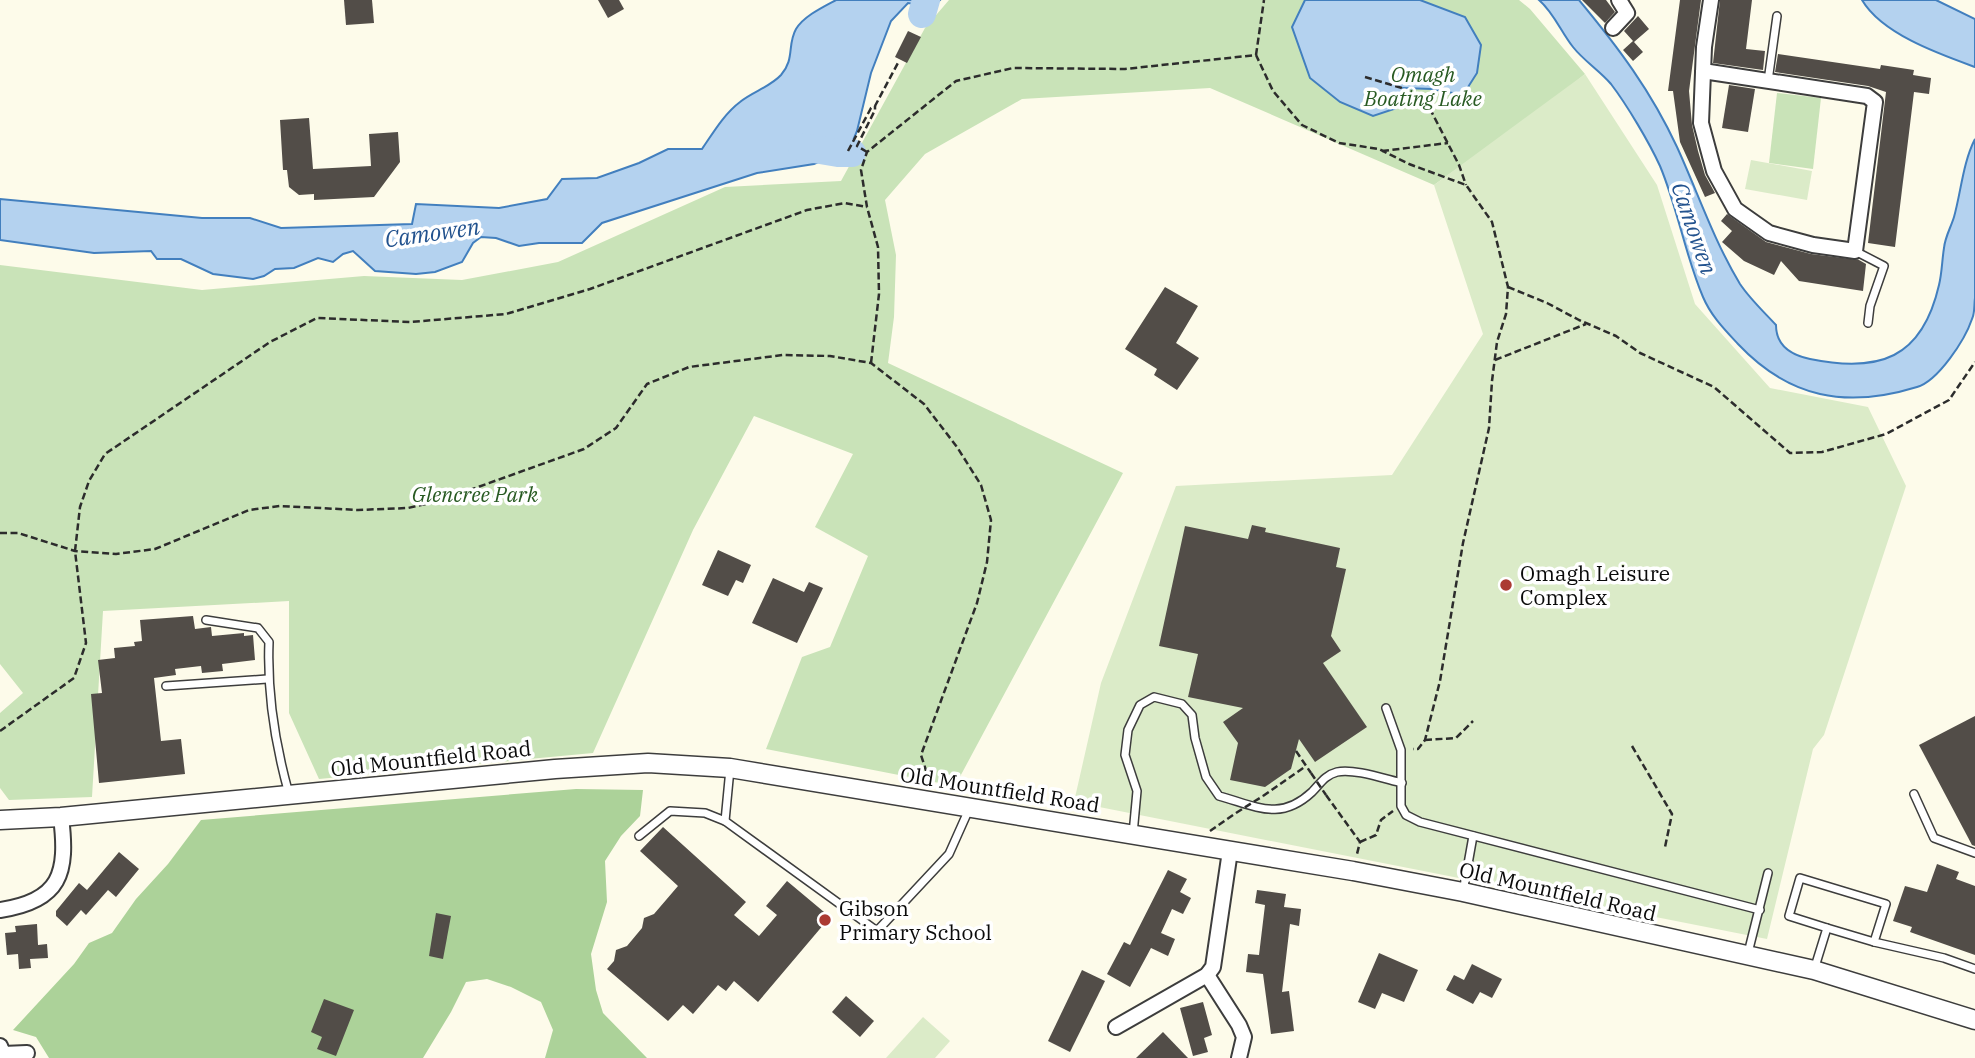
<svg xmlns="http://www.w3.org/2000/svg" width="1975" height="1058" viewBox="0 0 1975 1058" font-family="'IBM Plex Serif',serif">
<rect width="100%" height="100%" fill="#fdfbea"/>
<g fill="#c9e3b8">
<path d="M 949,0 L 1519,0 L 1530,9 L 1585,74 L 1556,98 L 1434,185 L 1210,88 L 1022,99 L 925,154 L 885,200 L 896,255 L 894,317 L 888,363 L 1123,473 L 955,786 L 766,749 L 802,657 L 830,647 L 868,556 L 815,527 L 853,454 L 754,416 L 693,530 L 593,753 L 319,779 L 289,713 L 289,601 L 103,611 L 92,797 L 9,800 L 0,788 L 0,713 L 23,693 L 0,664 L 0,265 L 202,290 L 364,276 L 462,280 L 558,262 L 725,187 L 841,181 L 925,28 Z"/>
<path d="M 1777,93 L 1821,98 L 1813,169 L 1769,163 Z"/>
</g>
<path fill="#acd299" d="M 576,789 L 643,790 L 640,816 L 621,836 L 605,861 L 607,902 L 591,954 L 596,990 L 603,1013 L 647,1058 L 545,1058 L 553,1030 L 541,1002 L 511,987 L 487,979 L 466,982 L 451,1012 L 423,1058 L 49,1058 L 36,1037 L 13,1030 L 74,964 L 89,943 L 112,933 L 136,899 L 168,864 L 201,820 Z"/>
<g fill="#dbebc8">
<path d="M 1585,74 L 1657,185 L 1695,304 L 1770,388 L 1868,407 L 1906,486 L 1824,735 L 1813,749 L 1767,939 L 1074,802 L 1101,683 L 1176,486 L 1392,475 L 1483,334 L 1434,185 Z"/>
<path d="M 1751,160 L 1812,171 L 1807,200 L 1745,189 Z"/>
<path d="M 923,1017 L 950,1041 L 935,1058 L 886,1058 Z"/>
</g>
<g fill="#b4d2ef" stroke="#427fbe" stroke-width="2">
<path d="M 836,0 L 940,0 L 933,7 L 908,3 L 891,21 L 871,73 L 857,131 L 850,148 L 814,164 L 757,173 L 602,223 L 582,243 L 539,243 L 519,246 L 496,238 L 481,237 L 473,243 L 462,262 L 435,272 L 416,274 L 375,271 L 353,251 L 343,254 L 333,262 L 318,258 L 294,268 L 275,269 L 264,276 L 253,279 L 213,274 L 181,259 L 157,259 L 151,251 L 94,253 L 0,240 L 0,199 L 202,218 L 250,218 L 281,228 L 412,224 L 416,204 L 499,208 L 547,199 L 562,179 L 597,178 L 639,163 L 668,149 L 702,149 C 713,133 724,114 740,102 C 752,92 770,87 781,75 C 795,59 787,45 796,29 C 804,16 823,7 836,0 Z"/>
<path d="M 1305,0 L 1420,0 L 1465,17 L 1481,45 L 1477,73 L 1463,95 L 1432,89 L 1403,88 L 1397,108 L 1373,116 L 1340,102 L 1310,78 L 1292,27 Z"/>
<path d="M 1539,0 L 1579,0 C 1618,47 1651,91 1677,147 C 1698,193 1714,241 1740,284 C 1750,299 1764,312 1776,325 C 1776,345 1791,355 1810,359 C 1879,373 1922,359 1939,285 C 1942,273 1942,260 1944,248 C 1945,237 1951,227 1954,217 C 1961,192 1963,162 1975,139 L 1975,298 C 1974,305 1975,313 1972,319 C 1965,340 1938,381 1917,387 C 1846,409 1789,398 1738,344 C 1725,330 1711,316 1703,297 C 1685,255 1678,209 1660,166 C 1649,142 1627,105 1611,84 C 1600,71 1584,61 1573,47 C 1561,32 1554,13 1539,0 Z"/>
<path d="M 1862,0 L 1936,0 L 1975,19 L 1975,67 C 1939,54 1882,34 1862,0 Z"/>
</g>
<g fill="none" stroke-linecap="round" stroke-linejoin="round">
<g stroke="#b4d2ef" stroke-width="28">
<path d="M 922,14 L 926,0"/>
<path d="M 802,147 L 838,153 L 852,153"/>
</g>
</g>
<g fill="#524d48">
<path d="M 344,0 L 372,0 L 374,23 L 346,25 Z"/>
<path d="M 598,0 L 619,0 L 624,9 L 608,18 Z"/>
<path d="M 1582,0 L 1606,0 L 1615,12 L 1605,23 Z"/>
<path d="M 1680,0 L 1701,0 L 1689,91 L 1692,125 L 1698,151 L 1705,175 L 1715,193 L 1705,197 L 1680,142 L 1673,91 L 1668,91 Z"/>
<path d="M 1720,0 L 1752,0 L 1746,49 L 1765,51 L 1763,70 L 1713,63 Z"/>
<path d="M 1638,16 L 1649,29 L 1634,42 L 1643,52 L 1633,61 L 1623,50 L 1633,41 L 1624,31 Z"/>
<path d="M 908,31 L 921,37 L 907,63 L 895,57 Z"/>
<path d="M 1778,54 L 1880,69 L 1881,65 L 1914,70 L 1913,75 L 1931,78 L 1929,94 L 1914,92 L 1895,247 L 1868,243 L 1886,92 L 1868,86 L 1775,72 Z"/>
<path d="M 1729,85 L 1755,89 L 1748,132 L 1722,128 Z"/>
<path d="M 309,118 L 313,169 L 371,166 L 369,134 L 398,132 L 400,162 L 374,197 L 314,200 L 314,194 L 299,195 L 289,187 L 287,170 L 283,170 L 280,120 Z"/>
<path d="M 1727,214 L 1766,242 L 1811,254 L 1859,260 L 1866,264 L 1863,291 L 1799,281 L 1781,261 L 1774,275 L 1744,261 L 1722,242 L 1732,231 L 1721,221 Z"/>
<path d="M 1165,287 L 1198,306 L 1176,343 L 1199,358 L 1177,390 L 1154,375 L 1157,369 L 1125,349 Z"/>
<path d="M 1252,525 L 1266,528 L 1265,532 L 1340,548 L 1336,567 L 1346,569 L 1331,636 L 1341,651 L 1323,663 L 1367,727 L 1315,762 L 1299,739 L 1291,769 L 1265,787 L 1230,780 L 1238,743 L 1223,722 L 1243,708 L 1188,697 L 1198,654 L 1159,646 L 1185,526 L 1248,539 Z"/>
<path d="M 718,550 L 751,565 L 743,583 L 736,580 L 728,596 L 702,585 Z"/>
<path d="M 773,578 L 804,592 L 809,582 L 823,588 L 797,643 L 752,623 Z"/>
<path d="M 193,616 L 195,629 L 211,627 L 212,636 L 244,633 L 244,636 L 253,635 L 255,660 L 222,664 L 223,671 L 202,673 L 201,666 L 175,669 L 176,675 L 154,678 L 161,741 L 181,739 L 185,774 L 99,783 L 91,694 L 102,693 L 98,660 L 115,658 L 114,648 L 135,646 L 134,642 L 142,641 L 140,620 Z"/>
<path d="M 1975,716 L 1975,846 L 1972,845 L 1919,745 Z"/>
<path d="M 663,827 L 746,902 L 734,915 L 759,936 L 777,915 L 766,906 L 787,881 L 830,917 L 758,1002 L 734,981 L 726,991 L 718,985 L 693,1014 L 683,1005 L 668,1021 L 607,969 L 614,961 L 616,950 L 627,946 L 642,928 L 644,918 L 654,914 L 678,886 L 640,851 Z"/>
<path d="M 119,852 L 139,869 L 116,897 L 108,890 L 86,915 L 81,910 L 67,926 L 56,916 L 56,911 L 79,883 L 87,890 Z"/>
<path d="M 1937,864 L 1959,872 L 1956,879 L 1975,886 L 1975,955 L 1910,932 L 1912,927 L 1893,921 L 1905,886 L 1927,892 Z"/>
<path d="M 1168,870 L 1187,879 L 1180,892 L 1191,898 L 1183,914 L 1172,909 L 1161,933 L 1175,939 L 1168,956 L 1151,948 L 1130,987 L 1107,974 L 1124,942 L 1130,945 Z"/>
<path d="M 1257,890 L 1286,894 L 1284,907 L 1301,909 L 1299,926 L 1290,924 L 1282,992 L 1289,991 L 1294,1031 L 1271,1034 L 1263,974 L 1246,972 L 1248,954 L 1259,955 L 1265,905 L 1255,903 Z"/>
<path d="M 436,913 L 451,916 L 443,959 L 429,956 Z"/>
<path d="M 37,924 L 38,945 L 47,944 L 48,958 L 30,959 L 31,968 L 19,969 L 18,954 L 7,955 L 5,933 L 16,932 L 15,926 Z"/>
<path d="M 1379,953 L 1418,970 L 1404,1002 L 1382,993 L 1375,1009 L 1358,1002 Z"/>
<path d="M 1472,964 L 1502,979 L 1492,998 L 1480,992 L 1473,1004 L 1446,990 L 1454,975 L 1464,980 Z"/>
<path d="M 1082,970 L 1105,981 L 1070,1052 L 1048,1041 Z"/>
<path d="M 846,996 L 874,1021 L 860,1037 L 832,1012 Z"/>
<path d="M 324,999 L 354,1010 L 336,1056 L 317,1049 L 322,1037 L 311,1032 Z"/>
<path d="M 1203,1002 L 1212,1035 L 1204,1038 L 1208,1052 L 1193,1056 L 1180,1008 Z"/>
<path d="M 1163,1032 L 1188,1058 L 1136,1058 Z"/>
</g>
<g fill="none" stroke-linecap="round" stroke-linejoin="round">
<g stroke="#3d3d3d" stroke-width="10">
<g id="service">
<path d="M 1768,81 L 1777,16"/>
<path d="M 1855,251 L 1884,266 L 1870,306 L 1868,323"/>
<path d="M 206,620 L 258,628 L 269,642 C 267,693 275,744 289,794"/>
<path d="M 166,686 L 267,679"/>
<path d="M 1386,708 L 1401,750 L 1401,806 L 1406,815 L 1420,822 L 1760,910"/>
<path d="M 730,769 L 725,821 L 877,931 L 949,854 L 970,807"/>
<path d="M 1914,794 L 1934,838 L 1975,853"/>
<path d="M 1133,834 L 1137,791 L 1125,755 L 1128,730 L 1140,705 L 1154,697 L 1182,704 L 1192,715 L 1195,738 L 1206,777 L 1219,796 C 1256,806 1280,822 1312,792 C 1320,784 1325,775 1337,772 C 1353,768 1385,779 1402,783"/>
<path d="M 639,836 L 670,811 L 705,813 L 725,821"/>
<path d="M 1463,892 L 1473,836"/>
<path d="M 1827,928 L 1874,942"/>
<path d="M 1748,953 L 1768,873"/>
<path d="M 1814,970 L 1827,928 L 1789,916 L 1800,878 L 1886,904 L 1874,942 L 1944,958 L 1975,969"/>
</g>
</g>
<g stroke="#3d3d3d" stroke-width="18">
<g id="minor">
<path d="M 1613,28 L 1627,13 L 1619,0"/>
<path d="M 1703,71 L 1867,96 L 1875,102 L 1855,251 L 1813,245 L 1769,233 L 1735,209 L 1714,171 L 1701,123 L 1704,47 L 1711,0"/>
<path d="M 0,910 C 61,901 68,873 61,817"/>
<path d="M 1207,975 L 1239,1025 L 1244,1037 L 1239,1058"/>
<path d="M 1116,1027 L 1207,975 L 1213,967 L 1230,851"/>
<path d="M 0,1046 L 3,1054 L 27,1053"/>
</g>
</g>
<g stroke="#3d3d3d" stroke-width="21">
<path id="tertiary" d="M 0,820 L 61,817 L 555,769 L 648,763 L 730,768 L 1353,871 L 1463,892 L 1814,970 L 1975,1020"/>
</g>
<g stroke="#2c2c2c" stroke-width="2.5" stroke-dasharray="7 3.5" stroke-linecap="butt">
<path d="M 1256,55 L 1264,0"/>
<path d="M 1365,77 L 1402,88 L 1428,105 L 1459,165 L 1466,185"/>
<path d="M 848,151 L 871,108 L 875,106 L 899,61"/>
<path d="M 1382,151 L 1448,143"/>
<path d="M 867,152 L 857,146 L 875,110 L 875,106"/>
<path d="M 1508,287 L 1547,303 L 1579,320 L 1616,336 L 1640,353 L 1714,387 L 1790,453 L 1822,452 L 1886,434 L 1949,400 L 1975,362"/>
<path d="M 1495,360 L 1586,324"/>
<path d="M 871,363 L 879,294 L 878,247 L 867,207 L 861,170 L 867,152 L 956,81 L 1013,68 L 1125,69 L 1256,55 L 1273,91 L 1302,125 L 1339,143 L 1379,149 L 1409,164 L 1466,185 L 1492,222 L 1508,287 L 1506,314 L 1497,342 L 1492,381 L 1489,428 L 1463,543 L 1440,681 L 1425,740 L 1418,749 L 1413,749"/>
<path d="M 0,533 L 18,533 L 75,551 L 116,554 L 155,549 L 249,510 L 280,506 L 358,510 L 408,508 L 439,501 L 584,449 L 616,428 L 647,384 L 689,367 L 783,355 L 830,356 L 871,363 L 924,404 L 957,447 L 981,485 L 991,520 L 987,562 L 977,603 L 921,755 L 931,786"/>
<path d="M 0,731 L 74,678 L 86,643 L 75,551 L 80,507 L 89,481 L 105,454 L 270,342 L 317,318 L 410,322 L 506,314 L 590,289 L 807,210 L 845,203 L 867,207"/>
<path d="M 1425,740 L 1456,738 L 1473,721"/>
<path d="M 1632,746 L 1672,814 L 1665,847"/>
<path d="M 1296,751 L 1311,773"/>
<path d="M 1326,795 L 1360,842 L 1357,854"/>
<path d="M 1263,796 L 1306,766"/>
<path d="M 1210,831 L 1236,813"/>
<path d="M 1360,842 L 1376,835 L 1381,820 L 1393,811"/>
</g>
<use href="#service" stroke="#fff" stroke-width="7"/>
<use href="#minor" stroke="#fff" stroke-width="14"/>
<use href="#tertiary" stroke="#fff" stroke-width="18"/>
<g stroke="#2c2c2c" stroke-width="2.5" stroke-dasharray="7 3.5" stroke-linecap="butt">
<path d="M 1311,773 L 1326,795"/>
<path d="M 1236,813 L 1263,796"/>
</g>
</g>
<g fill="#ab3a32" stroke="#fff" stroke-width="2.5">
<circle cx="1506" cy="585" r="7"/>
<circle cx="825" cy="920" r="7"/>
</g>
<g text-anchor="middle" dominant-baseline="central" stroke-width="7" stroke-linejoin="round" paint-order="stroke">
<g font-size="21" font-style="italic" fill="#285a22" stroke="#fff">
<text x="1423" y="74">Omagh<tspan x="1423" dy="24">Boating Lake</tspan></text>
<text x="475" y="494">Glencree Park</text>
</g>
<g font-size="21" fill="#0a0a0a" stroke="#fff" text-anchor="start">
<text x="1520" y="573">Omagh Leisure<tspan x="1520" dy="24">Complex</tspan></text>
<text x="839" y="908">Gibson<tspan x="839" dy="24">Primary School</tspan></text>
</g>
<g font-size="21" fill="#0a0a0a" stroke="#fff">
<text transform="translate(431 758) rotate(-6)">Old Mountfield Road</text>
<text transform="translate(1000 789) rotate(9)">Old Mountfield Road</text>
<text transform="translate(1558 891) rotate(13)">Old Mountfield Road</text>
</g>
<g font-size="23" font-style="italic" fill="#22528e" stroke="#fff">
<text transform="translate(1695 228) rotate(71)">Camowen</text>
<text transform="translate(432 232) rotate(-8)">Camowen</text>
</g>
</g>
</svg>
